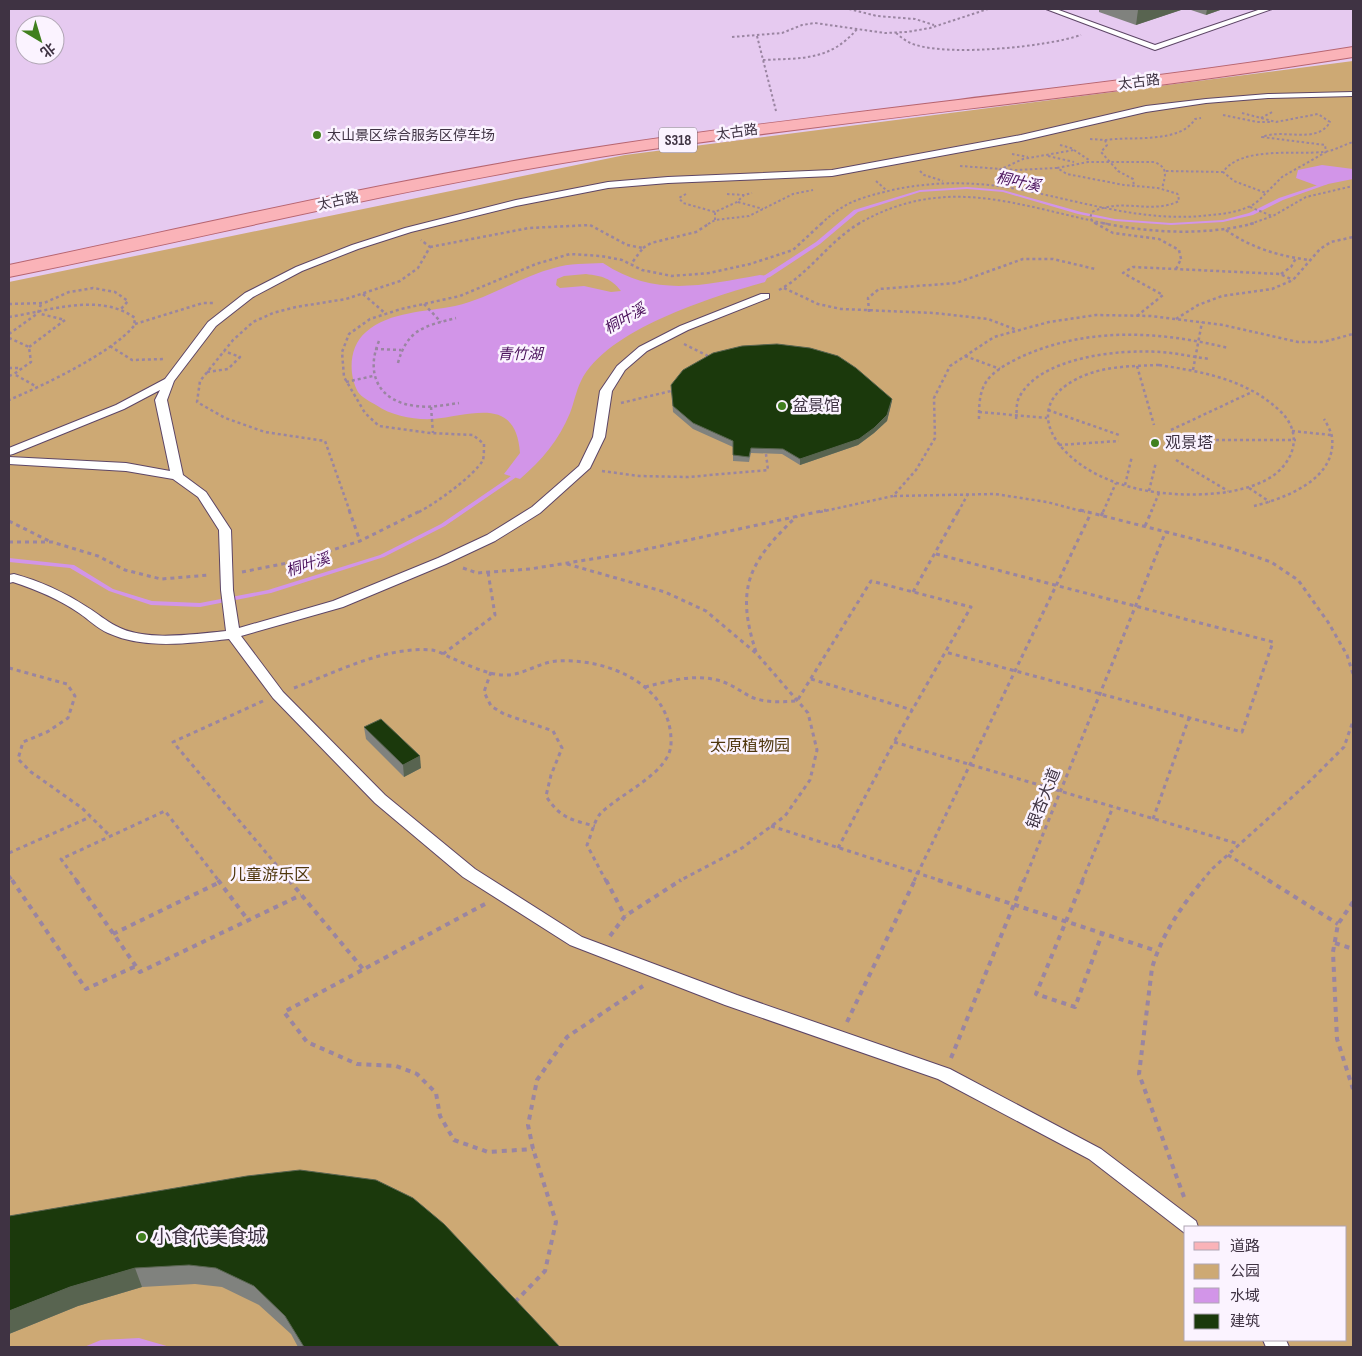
<svg xmlns="http://www.w3.org/2000/svg" width="1362" height="1356" viewBox="0 0 1362 1356" font-family="'Sofia Sans Condensed','Noto Sans SC',sans-serif">
<rect width="100%" height="100%" fill="#e6caf0"/>
<path fill="#cda974" fill-rule="evenodd" d="M 1353,61 L 1353,1347 L 9,1347 L 9,282 L 625,155 ZM 1186,1227 L 1346,1227 L 1346,1340 L 1186,1340 Z"/>
<g fill="#d295e8" fill-rule="evenodd">
<path d="M 1322,165 L 1353,169 L 1353,179 L 1318,186 L 1296,178 L 1298,170 Z"/>
<path d="M 603,263 C 655,298 703,285 760,275 L 768,276 L 765,282 C 712,297 607,329 581,381 C 576,391 574,403 570,413 C 559,440 542,460 520,479 L 504,474 L 520,453 C 516,395 471,416 433,419 C 414,420 392,416 376,405 C 371,402 361,397 358,392 C 348,374 349,346 366,332 C 390,311 426,312 455,306 C 490,298 520,277 554,268 C 569,263 587,264 603,263 ZM 586,274 C 602,276 611,278 621,291 L 611,292 L 584,286 L 560,288 L 556,285 L 557,279 L 564,276 Z"/>
<path d="M 139,1338 L 170,1347 L 84,1347 L 101,1340 Z"/>
</g>
<g fill="none" stroke-linecap="round" stroke-linejoin="round">
<g fill="#d295e8" fill-rule="evenodd">
<path d="M 1324,183 L 1328,184 L 1283,200 L 1253,215 L 1223,222 L 1171,225 L 1115,221 L 1078,214 L 1003,192 L 967,189 L 920,192 L 858,212 L 820,244 L 770,277 L 761,280 L 759,279 L 816,242 L 854,210 L 920,190 L 967,187 L 1003,190 L 1081,212 L 1115,219 L 1171,223 L 1223,220 L 1249,213 L 1279,198 Z"/>
<path d="M 517,468 L 520,470 L 515,478 L 445,526 L 384,557 L 271,593 L 200,607 L 151,605 L 109,591 L 70,568 L 9,562 L 9,558 L 74,565 L 113,589 L 152,601 L 200,603 L 268,590 L 380,555 L 441,524 L 511,476 L 515,469 Z"/>
</g>
<g stroke="#5d4666" stroke-width="2">
<g id="service">
<path d="M 1046,9 L 1056,9 L 1155,45 L 1261,9 L 1272,9 L 1155,50 Z"/>
<path d="M 1353,92 L 1353,96 L 1268,98 L 1206,103 L 1146,112 L 1021,141 L 832,176 L 668,183 L 608,188 L 516,206 L 411,232 L 358,249 L 302,271 L 253,297 L 216,326 L 174,381 L 167,400 L 183,475 L 206,492 L 231,530 L 233,590 L 239,628 L 333,601 L 438,558 L 487,535 L 532,507 L 579,466 L 593,437 L 600,391 L 617,366 L 639,347 L 680,326 L 761,294 L 769,294 L 769,298 L 688,330 L 647,351 L 625,370 L 612,391 L 605,437 L 590,468 L 540,513 L 495,541 L 446,564 L 343,607 L 241,636 L 283,692 L 385,795 L 475,869 L 582,937 L 737,995 L 950,1069 L 1101,1149 L 1196,1221 L 1198,1227 L 1186,1227 L 1186,1234 L 1089,1159 L 938,1079 L 725,1005 L 570,945 L 463,877 L 375,803 L 273,698 L 229,639 C 190,643 145,650 108,633 C 98,629 88,619 79,613 C 59,599 37,590 13,582 L 9,583 L 9,575 L 14,574 C 40,581 64,592 87,607 C 97,613 106,621 116,626 C 145,642 194,634 226,631 L 221,590 L 219,530 L 198,497 L 173,479 L 126,471 L 9,464 L 9,457 L 126,463 L 170,471 L 155,400 L 160,390 L 124,409 L 13,454 L 9,455 L 9,448 L 116,405 L 165,379 L 208,322 L 245,293 L 296,267 L 352,245 L 405,228 L 516,200 L 608,182 L 668,177 L 832,170 L 1021,135 L 1146,106 L 1206,99 L 1268,94 Z"/>
<path d="M 1263,1340 L 1286,1340 L 1289,1347 L 1266,1347 Z"/>
</g>
</g>
<g stroke="#b76570" stroke-width="2">
<path id="primary" d="M 1353,47 L 1353,57 C 1105,97 855,118 606,156 C 405,187 208,237 9,277 L 9,265 C 208,223 406,176 606,146 C 855,108 1105,87 1353,47 Z"/>
</g>
<g stroke="#9a85a1" stroke-width="2" stroke-dasharray="2.5 2.5" stroke-linecap="butt">
<path d="M 849,9 L 877,16 L 915,19 L 934,25"/>
<path d="M 896,33 C 902,38 908,43 916,45 C 951,56 1046,47 1081,35"/>
<path d="M 757,36 L 776,111"/>
<path d="M 732,37 L 782,33 L 802,25 L 815,23 L 885,33 L 907,32 L 930,28 L 988,9"/>
<path d="M 763,60 C 802,58 830,61 857,29"/>
<path d="M 1242,113 L 1276,122 L 1318,114 L 1330,122 C 1317,145 1283,128 1262,137 L 1325,145 L 1326,152 L 1282,177 L 1266,193"/>
<path d="M 1223,115 L 1257,122 L 1271,122"/>
<path d="M 1261,118 L 1274,111"/>
<path d="M 1090,139 L 1105,140 L 1107,145 L 1101,152 L 1118,171 L 1133,179 L 1134,186"/>
<path d="M 1105,140 C 1131,136 1180,144 1195,119 L 1201,118"/>
<path d="M 1060,145 L 1071,148 L 1089,160"/>
<path d="M 1012,154 L 1028,157"/>
<path d="M 1048,156 L 1074,162"/>
<path d="M 960,166 L 1016,170 L 1057,168 L 1067,174 L 1124,185 L 1158,188 L 1178,194"/>
<path d="M 1057,168 L 1088,162 L 1154,162 C 1168,167 1166,175 1162,188"/>
<path d="M 999,170 L 1023,159 L 1074,150"/>
<path d="M 920,171 L 924,175 L 943,181"/>
<path d="M 1166,171 L 1223,172"/>
<path d="M 876,181 L 886,190"/>
<path d="M 686,194 L 679,198 L 683,203 L 715,212"/>
<path d="M 727,194 L 744,195"/>
<path d="M 738,202 L 763,209"/>
<path d="M 1250,207 L 1272,216"/>
<path d="M 715,220 L 715,212 L 737,202 L 744,195 L 752,193"/>
<path d="M 708,224 L 715,220 L 749,216 L 793,194 L 813,190"/>
<path d="M 821,224 C 842,204 856,199 884,192 C 923,182 965,181 1005,187 C 1074,198 1140,224 1211,215 C 1224,214 1237,212 1248,207 C 1255,205 1261,198 1266,193 L 1234,181 L 1223,172 C 1241,146 1295,155 1323,152 C 1334,151 1343,145 1353,142"/>
<path d="M 858,224 C 946,173 1017,206 1108,224"/>
<path d="M 1250,224 L 1273,216 L 1306,197 L 1353,186"/>
</g>
<g stroke="#9a85a1" stroke-width="2.5" stroke-dasharray="3 3" stroke-linecap="butt">
<path d="M 1102,223 C 1151,233 1206,236 1255,223"/>
<path d="M 1226,230 C 1251,248 1279,256 1309,260"/>
<path d="M 430,247 L 529,228 L 590,225 L 627,245 L 643,248 L 631,264"/>
<path d="M 643,248 L 651,243 L 696,232 L 710,223"/>
<path d="M 1176,269 L 1181,259"/>
<path d="M 1281,274 L 1291,267 L 1296,258"/>
<path d="M 784,288 L 818,304 L 841,309 L 934,313 L 988,319 L 1017,330"/>
<path d="M 779,290 C 810,273 829,241 860,223"/>
<path d="M 363,294 L 386,314"/>
<path d="M 9,304 L 44,303 L 69,292 L 93,288 L 115,292 L 128,301 L 121,309"/>
<path d="M 424,304 L 441,322"/>
<path d="M 869,312 L 868,298 L 879,289 L 956,283 L 1023,259 L 1053,259 L 1095,269"/>
<path d="M 1137,316 L 1163,295 L 1123,273 L 1133,267 L 1280,274 L 1293,280"/>
<path d="M 9,317 C 49,311 99,292 135,318 L 134,326 C 110,354 44,385 9,400"/>
<path d="M 1176,319 L 1198,305 L 1222,296 L 1272,289 L 1293,280 L 1320,249 L 1331,242 L 1353,237"/>
<path d="M 135,324 L 203,303 L 213,303"/>
<path d="M 9,334 L 38,313 L 41,304"/>
<path d="M 9,338 L 29,347 L 31,362 L 14,374 L 37,387"/>
<path d="M 379,341 C 365,374 379,402 416,406 C 430,408 445,405 459,403"/>
<path d="M 684,344 L 710,357"/>
<path d="M 110,346 L 132,360 L 165,359"/>
<path d="M 29,347 L 65,320 L 41,314"/>
<path d="M 375,349 L 401,350"/>
<path d="M 965,356 L 1000,369"/>
<path d="M 398,363 C 407,329 425,326 456,318"/>
<path d="M 1159,365 C 1204,372 1250,380 1283,414 C 1294,426 1297,441 1290,456 C 1278,480 1253,487 1228,492 C 1186,498 1136,494 1098,475 C 1049,450 1020,400 1088,374 C 1110,366 1135,366 1159,365 Z"/>
<path d="M 1137,366 L 1154,425"/>
<path d="M 9,368 L 21,368"/>
<path d="M 1193,370 L 1202,322"/>
<path d="M 207,372 L 228,369 L 240,357 L 224,351"/>
<path d="M 9,376 L 14,374"/>
<path d="M 346,382 L 373,376"/>
<path d="M 621,403 L 671,391"/>
<path d="M 431,407 L 433,433"/>
<path d="M 1048,410 L 1119,435"/>
<path d="M 979,412 L 1047,418"/>
<path d="M 979,419 C 979,407 979,393 986,382 C 994,370 1010,362 1023,356 C 1088,327 1160,331 1228,348"/>
<path d="M 1016,419 C 1017,413 1016,406 1018,400 C 1036,357 1120,349 1160,352 C 1177,353 1193,357 1210,359"/>
<path d="M 1171,430 L 1252,392"/>
<path d="M 1292,431 L 1331,435"/>
<path d="M 1186,440 L 1296,440"/>
<path d="M 1059,445 L 1119,441"/>
<path d="M 1176,460 L 1228,491"/>
<path d="M 602,471 L 639,476 L 688,477 L 768,470 L 766,454"/>
<path d="M 1125,485 L 1132,456"/>
<path d="M 1249,488 L 1270,502"/>
<path d="M 1149,491 L 1156,462"/>
<path d="M 894,496 L 995,494 L 1047,502 L 1085,512"/>
<path d="M 1254,506 C 1286,498 1337,479 1332,437 C 1331,431 1327,424 1324,419"/>
<path d="M 350,512 L 325,441 L 265,432 L 225,418 L 197,402 L 200,381 L 233,340 L 253,322 L 273,313 L 296,307 L 346,299 L 400,281 L 418,268 L 430,247 L 421,240"/>
<path d="M 419,512 C 436,503 474,476 483,460 C 484,456 484,448 484,444 L 473,435 L 430,433 L 379,426 L 365,413 L 344,377 L 342,352 L 349,334 L 370,319 L 401,309 L 460,296 L 536,264 L 570,254 L 601,256 L 622,260 L 642,270 L 672,276 L 709,273 L 750,264 L 793,250 L 822,223"/>
<path d="M 820,512 L 893,496 L 916,470 L 935,438 L 934,398 L 950,366 L 994,337 L 1049,322 L 1096,315 L 1151,316 L 1223,325 L 1298,342 L 1323,342 L 1353,334"/>
<path d="M 958,512 L 968,494"/>
<path d="M 1103,512 L 1116,483"/>
<path d="M 1151,512 L 1159,493"/>
</g>
<g stroke="#9a85a1" stroke-width="3" stroke-dasharray="4 4" stroke-linecap="butt">
<path d="M 349,510 L 360,541"/>
<path d="M 1080,510 L 1233,549 L 1271,562 L 1298,580 L 1328,622 L 1347,655 L 1353,674"/>
<path d="M 1101,516 L 1104,510"/>
<path d="M 9,521 L 51,542"/>
<path d="M 1145,526 L 1152,510"/>
<path d="M 9,542 L 52,542 L 98,556 L 125,570 L 161,579 L 209,575"/>
<path d="M 936,554 L 1273,642 L 1242,732 L 945,652"/>
<path d="M 567,564 L 665,592 L 706,611 L 757,654 L 808,713 L 817,750 L 810,780 L 785,816 L 742,848 L 679,881"/>
<path d="M 463,568 L 477,573 L 530,569 L 629,553 L 826,510"/>
<path d="M 242,572 L 302,560 L 360,541 L 422,510"/>
<path d="M 913,592 L 959,510"/>
<path d="M 756,652 C 735,587 749,562 797,516"/>
<path d="M 443,654 L 495,615 L 488,572"/>
<path d="M 9,668 L 67,684 L 75,696 L 68,718 L 47,732 L 23,742 L 18,759 L 31,772 L 82,808 L 110,836"/>
<path d="M 491,672 L 484,692 L 491,706 L 504,714 L 553,731 L 562,748 L 551,775 L 546,796 C 560,818 571,820 595,826"/>
<path d="M 811,679 L 912,710"/>
<path d="M 645,687 C 669,681 693,674 717,680 C 730,683 740,691 751,697 C 766,703 782,702 797,701 L 871,581 L 971,607 L 894,742"/>
<path d="M 294,688 C 337,672 385,646 432,650 C 437,651 444,654 449,657 C 466,664 485,674 503,675 C 523,676 539,662 557,661 C 608,658 673,685 671,744 C 670,773 619,794 600,814 C 594,821 591,836 587,845 L 606,881"/>
<path d="M 263,701 L 173,742 L 290,881"/>
<path d="M 1153,819 L 1189,718"/>
<path d="M 771,826 L 942,881"/>
<path d="M 838,848 L 894,742 L 1239,844"/>
<path d="M 9,853 L 90,817"/>
<path d="M 1228,855 L 1270,881"/>
<path d="M 9,876 L 13,881"/>
<path d="M 77,881 L 61,859 L 165,811 L 219,881"/>
<path d="M 914,881 L 1091,513"/>
<path d="M 1024,881 L 1166,531"/>
<path d="M 1082,881 L 1113,807"/>
<path d="M 1202,881 L 1212,869 L 1310,781 L 1344,747 L 1353,721"/>
</g>
<g stroke="#9a85a1" stroke-width="4" stroke-dasharray="5 5" stroke-linecap="butt">
<path d="M 12,880 L 86,989 L 136,966"/>
<path d="M 76,880 L 140,972 L 301,895"/>
<path d="M 218,880 L 248,920"/>
<path d="M 289,880 L 363,969"/>
<path d="M 606,880 L 625,916"/>
<path d="M 938,880 L 1157,951"/>
<path d="M 1083,880 L 1036,994 L 1075,1007 L 1102,934"/>
<path d="M 1268,880 L 1338,924"/>
<path d="M 1353,902 L 1338,924 L 1333,952 L 1337,1039 L 1353,1089"/>
<path d="M 485,904 L 284,1012 L 307,1042 L 357,1064 L 396,1066 L 417,1074 L 436,1093 L 440,1116 L 454,1140 L 488,1152 L 533,1149"/>
<path d="M 113,934 L 220,882"/>
<path d="M 610,936 L 625,916 L 681,880"/>
<path d="M 1335,943 L 1353,949"/>
<path d="M 847,1022 L 915,880"/>
<path d="M 951,1058 L 1024,880"/>
<path d="M 1184,1197 L 1139,1074 L 1152,968 C 1162,934 1181,907 1203,880"/>
<path d="M 515,1302 L 545,1271 L 556,1222 L 533,1149 L 528,1125 L 537,1080 L 567,1037 L 643,986"/>
</g>
<use href="#service" fill="#fff" fill-rule="evenodd"/>
<use href="#primary" fill="#fab3b8" fill-rule="evenodd"/>
<path stroke="#9a85a1" stroke-width="2" stroke-dasharray="2.5 2.5" stroke-linecap="butt" d="M 1096,224 L 1090,218 L 1092,212 C 1123,197 1151,215 1179,201 L 1178,194"/>
<path stroke="#9a85a1" stroke-width="2.5" stroke-dasharray="3 3" stroke-linecap="butt" d="M 1095,223 L 1113,233 L 1159,239 L 1179,250 L 1181,259"/>
</g>
<g fill="#80827e">
<path d="M 1099,9 L 1184,9 L 1136,25 L 1099,12 Z"/>
<path d="M 1188,9 L 1223,9 L 1206,15 Z"/>
<path d="M 671,385 L 892,399 L 891,405 L 887,421 L 874,433 L 858,445 L 800,465 L 782,454 L 751,453 L 749,462 L 733,461 L 733,447 L 693,429 L 673,412 Z"/>
<path d="M 364,727 L 421,768 L 404,777 L 366,739 Z"/>
<path d="M 9,1216 L 560,1347 L 298,1347 L 291,1334 L 259,1305 L 222,1287 L 195,1284 L 142,1287 L 78,1306 L 9,1334 Z"/>
</g>
<g fill="#586450">
<path d="M 1141,9 L 1184,9 L 1136,25 L 1138,10 Z"/>
<path d="M 1207,9 L 1223,9 L 1206,15 Z"/>
<path d="M 892,399 L 891,405 L 887,421 L 874,433 L 858,445 L 800,465 L 800,459 Z"/>
<path d="M 420,756 L 421,768 L 404,777 L 403,765 Z"/>
<path d="M 135,1268 L 142,1287 L 78,1306 L 9,1334 L 9,1311 L 70,1287 Z"/>
</g>
<g fill="#1b390c" stroke="#586450">
<path d="M 777,344 L 810,348 L 838,356 L 856,368 L 892,399 L 887,415 L 874,428 L 859,439 L 800,459 L 783,449 L 751,448 L 749,457 L 733,455 L 733,441 L 693,423 L 673,406 L 671,385 L 683,370 L 713,353 L 742,346 Z"/>
<path d="M 381,719 L 420,756 L 403,765 L 364,727 Z"/>
<path d="M 300,1170 L 376,1180 L 413,1198 L 444,1224 L 560,1347 L 304,1347 L 285,1316 L 254,1286 L 216,1268 L 189,1265 L 135,1268 L 70,1287 L 9,1311 L 9,1216 L 247,1176 Z"/>
</g>
<g fill="#407f1e" stroke="#fbf3ff" stroke-width="2">
<circle cx="317" cy="135" r="5"/>
<circle cx="782" cy="406" r="5"/>
<circle cx="1155" cy="443" r="5"/>
<circle cx="142" cy="1237" r="5"/>
</g>
<g text-anchor="middle" dominant-baseline="central" stroke-width="5" stroke-linejoin="round" paint-order="stroke">
<g font-size="14" fill="#3f3343" stroke="#fbf3ff">
<text transform="translate(1139 82) rotate(-7)">太古路</text>
<text transform="translate(737 132) rotate(-8)">太古路</text>
<text transform="translate(338 201) rotate(-12)">太古路</text>
</g>
<g font-size="14" fill="#3f3343" stroke="#fbf3ff" text-anchor="start">
<text x="327" y="135">太山景区综合服务区停车场</text>
</g>
<rect fill="#fbf3ff" stroke="#776d7b" stroke-width="1" x="659" y="127.5" width="38" height="25" rx="4"/>
<g font-size="15" font-weight="bold" fill="#3f3343">
<text x="678" y="140">S318</text>
</g>
<g font-size="15" font-style="italic" fill="#4b125c" stroke="#fbf3ff">
<text transform="translate(1018 182) rotate(12)">桐叶溪</text>
<text transform="translate(625 319) rotate(-30)">桐叶溪</text>
<text x="520" y="354">青竹湖</text>
<text transform="translate(308 565) rotate(-18)">桐叶溪</text>
</g>
<g font-size="16" fill="#3f3343" stroke="#fbf3ff" text-anchor="start">
<text x="792" y="406">盆景馆</text>
<text x="1165" y="443">观景塔</text>
</g>
<g font-size="16" fill="#4f370e" stroke="#fbf3ff">
<text x="750" y="746">太原植物园</text>
<text x="270" y="875">儿童游乐区</text>
</g>
<g font-size="16" fill="#3f3343" stroke="#fbf3ff">
<text transform="translate(1044 799) rotate(-68)">银杏大道</text>
</g>
<g font-size="19" fill="#3f3343" stroke="#fbf3ff" text-anchor="start">
<text x="152" y="1237">小食代美食城</text>
</g>
</g>
<rect width="1362" height="1356" fill="none" stroke="#3f3343" stroke-width="20"/>
<rect x="1184" y="1226" width="162" height="115" fill="#fbf3ff" stroke="#b0a6b4"/>
<rect x="1194" y="1242" width="25" height="8" fill="#fab3b8" stroke="#b0a6b4"/>
<text x="1230" y="1251" font-size="15" fill="#3f3343">道路</text>
<rect x="1194" y="1264" width="25" height="15" fill="#cda974" stroke="#b0a6b4"/>
<text x="1230" y="1276" font-size="15" fill="#3f3343">公园</text>
<rect x="1194" y="1288" width="25" height="15" fill="#d295e8" stroke="#b0a6b4"/>
<text x="1230" y="1301" font-size="15" fill="#3f3343">水域</text>
<rect x="1194" y="1314" width="25" height="15" fill="#1b390c" stroke="#b0a6b4"/>
<text x="1230" y="1326" font-size="15" fill="#3f3343">建筑</text>
<g transform="translate(40 40) rotate(142)"><circle r="24" fill="#fbf3ff" stroke="#b0a6b4"/>
<path d="M0-4L9 19L0 12L-9 19Z" fill="#407f1e"/>
<text y="-8" font-size="14" font-weight="bold" text-anchor="middle" fill="#3f3343">北</text>
</g>
</svg>
